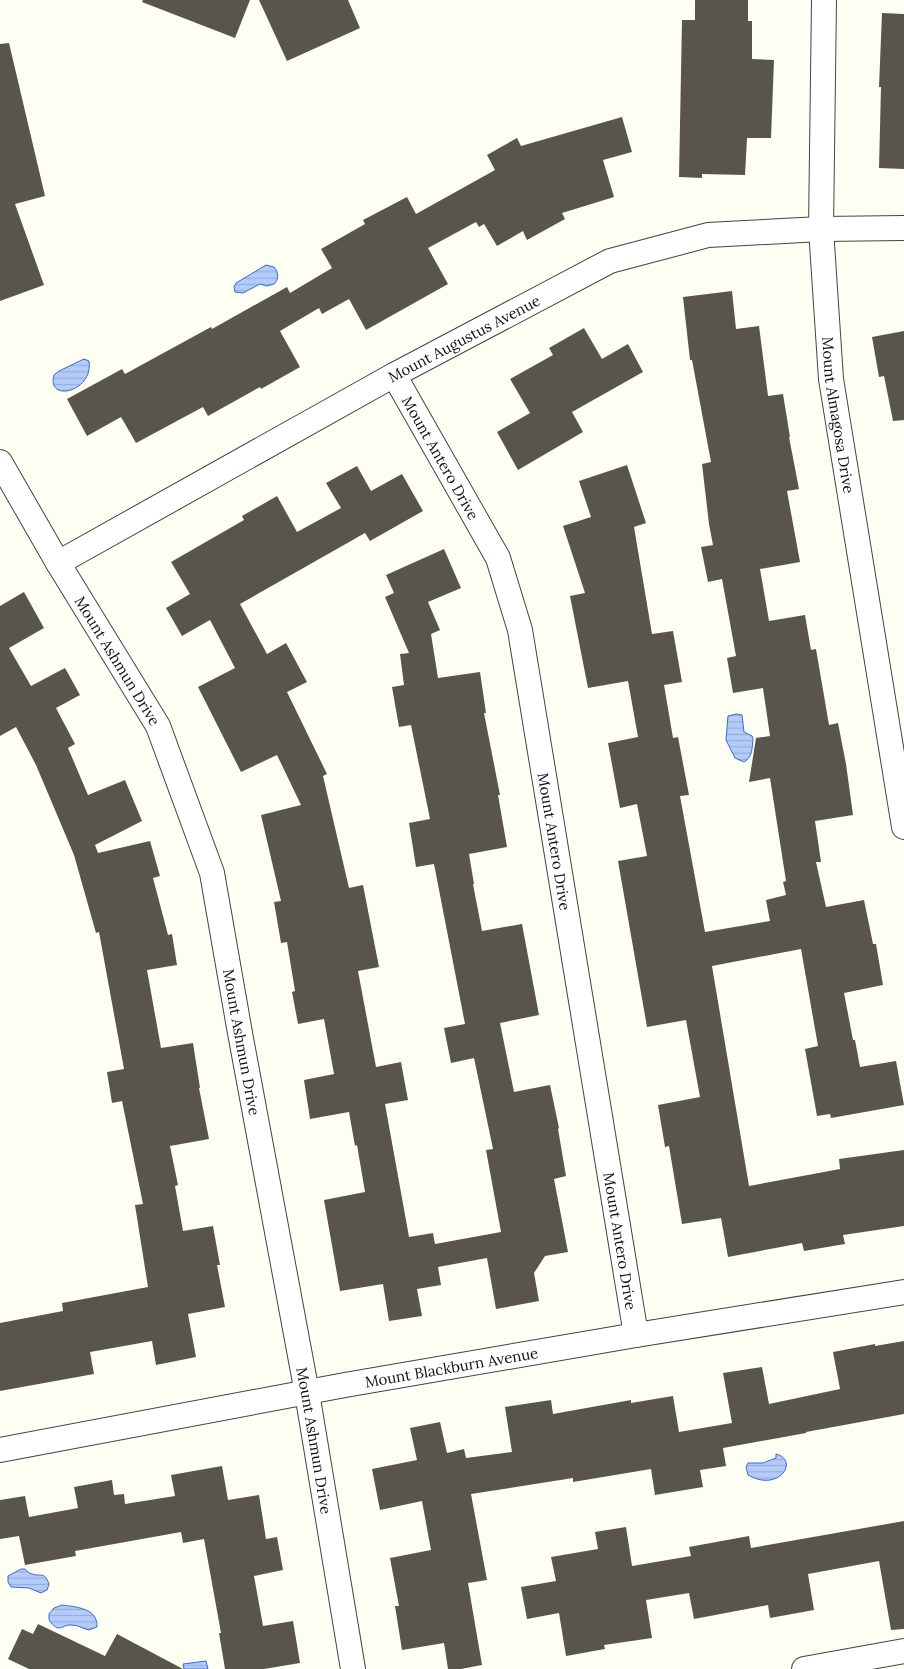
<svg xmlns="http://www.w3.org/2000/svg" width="904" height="1669" viewBox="0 0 904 1669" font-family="Lora,serif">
<defs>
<pattern id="water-rules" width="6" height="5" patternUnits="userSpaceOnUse" patternTransform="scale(1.25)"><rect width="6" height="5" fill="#b3ccfb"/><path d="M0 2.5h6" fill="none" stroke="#99aed6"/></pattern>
</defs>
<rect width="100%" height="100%" fill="#fefff3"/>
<g fill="url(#water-rules)" stroke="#3469d8">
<path d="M 266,265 L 274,267 C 279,273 279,279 274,284 L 267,286 L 260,284 L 243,293 L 235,292 L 234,287 L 236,283 Z"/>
<path d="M 84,359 L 89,361 C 94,392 46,403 54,375 L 59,371 Z"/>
<path d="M 736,714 L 742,715 L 744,732 L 752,736 L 753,738 C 752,748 753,757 744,762 L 735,758 L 726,740 L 728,716 Z"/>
<path d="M 776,1454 C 800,1460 779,1493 748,1475 L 746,1467 L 748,1463 L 763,1463 L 776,1458 Z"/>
<path d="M 21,1569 L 25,1569 C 26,1570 30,1574 32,1574 C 42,1577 44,1571 49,1584 L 47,1590 L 41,1593 L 29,1588 L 11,1587 L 8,1582 L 8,1576 Z"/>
<path d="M 62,1605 C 76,1607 98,1608 97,1627 L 89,1630 C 84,1629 78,1625 72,1625 C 61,1624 60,1635 49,1620 L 49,1614 L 54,1608 Z"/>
<path d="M 206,1661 L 208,1669 L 184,1669 L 183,1664 Z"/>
</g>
<g fill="#5a554b">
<path d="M 143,0 L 250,0 L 235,38 L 142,2 Z"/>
<path d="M 259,0 L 348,0 L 360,28 L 287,61 Z"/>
<path d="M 695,0 L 748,0 L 748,21 L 752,21 L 752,59 L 774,60 L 771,138 L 747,138 L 745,175 L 702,174 L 702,178 L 679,177 L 682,20 L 695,20 Z"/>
<path d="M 882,13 L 904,14 L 904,169 L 879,168 L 881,87 L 879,87 Z"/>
<path d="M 9,43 L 45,196 L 15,204 L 44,285 L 0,301 L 0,44 Z"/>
<path d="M 622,117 L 632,152 L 603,160 L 614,197 L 562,213 L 565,219 L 527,240 L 523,231 L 497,246 L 484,224 L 479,227 L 476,222 L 428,248 L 448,284 L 366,330 L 349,299 L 322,314 L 319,308 L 280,331 L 300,367 L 261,389 L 260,387 L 208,416 L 203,407 L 136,443 L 121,417 L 87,436 L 67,399 L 122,369 L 125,374 L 211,327 L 212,329 L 287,287 L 290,293 L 332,268 L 321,249 L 365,224 L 363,220 L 407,197 L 416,214 L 495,170 L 487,155 L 517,138 L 521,146 Z"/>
<path d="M 732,291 L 736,329 L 759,326 L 768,396 L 783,394 L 790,437 L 789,437 L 799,489 L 787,491 L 800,562 L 760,569 L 769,621 L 805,615 L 811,650 L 816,649 L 829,725 L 838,723 L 846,764 L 853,815 L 815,821 L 821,862 L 816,862 L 826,907 L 864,900 L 873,944 L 876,944 L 883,985 L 844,993 L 853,1040 L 855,1040 L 860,1067 L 896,1061 L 904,1105 L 831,1118 L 830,1114 L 817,1116 L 805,1049 L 818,1046 L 801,949 L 712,966 L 749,1186 L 840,1169 L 839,1159 L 904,1150 L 904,1226 L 843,1235 L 845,1244 L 804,1251 L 802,1243 L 728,1257 L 721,1218 L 682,1224 L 669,1146 L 665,1147 L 658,1105 L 700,1097 L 686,1020 L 647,1027 L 618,861 L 647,856 L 637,804 L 620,808 L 608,743 L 638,737 L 628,681 L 588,688 L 570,596 L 585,593 L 563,526 L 591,517 L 579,481 L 627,465 L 646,523 L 634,527 L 652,634 L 673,631 L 682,682 L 664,685 L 673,738 L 678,737 L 689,795 L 680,796 L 705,932 L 770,921 L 766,900 L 786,895 L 783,882 L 786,881 L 770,778 L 749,782 L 756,738 L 770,736 L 763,688 L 733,693 L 727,658 L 736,656 L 722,579 L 708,582 L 701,547 L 713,545 L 709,524 L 702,464 L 711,462 L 692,360 L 690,360 L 683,297 Z"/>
<path d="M 584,328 L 602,359 L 628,344 L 643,372 L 572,412 L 583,432 L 518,470 L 497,432 L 530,413 L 510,379 L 553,355 L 549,348 Z"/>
<path d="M 904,331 L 904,420 L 893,421 L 884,376 L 879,377 L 872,337 Z"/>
<path d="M 357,466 L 371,491 L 402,474 L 423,511 L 370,541 L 365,533 L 240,604 L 267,654 L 286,643 L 307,682 L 287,692 L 327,774 L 323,776 L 349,888 L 363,885 L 379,967 L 358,971 L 376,1067 L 401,1062 L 408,1100 L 385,1104 L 409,1237 L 433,1233 L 435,1244 L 501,1232 L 486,1150 L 493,1149 L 474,1058 L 451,1063 L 444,1028 L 465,1024 L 434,864 L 416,867 L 409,823 L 430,819 L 411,725 L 399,727 L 392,687 L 404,685 L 400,654 L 409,653 L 385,597 L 394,593 L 386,575 L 444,549 L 461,588 L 428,602 L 440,630 L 431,634 L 438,678 L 480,672 L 486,713 L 484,713 L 500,795 L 498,795 L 507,847 L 469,854 L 474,884 L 473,884 L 482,931 L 522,924 L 539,1015 L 500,1023 L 514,1092 L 550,1085 L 559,1128 L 558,1129 L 566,1176 L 554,1179 L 568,1252 L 545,1256 L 534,1273 L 539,1301 L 496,1309 L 487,1258 L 438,1267 L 441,1285 L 417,1289 L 422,1316 L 389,1321 L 383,1284 L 340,1291 L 324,1200 L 365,1192 L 357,1145 L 355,1146 L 349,1112 L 310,1119 L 304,1080 L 334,1074 L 324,1019 L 298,1024 L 292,992 L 295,991 L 287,942 L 281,943 L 274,902 L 281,901 L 261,815 L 301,805 L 277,755 L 241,772 L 198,687 L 235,668 L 210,620 L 182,636 L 166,608 L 190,594 L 171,562 L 244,520 L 242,516 L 277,496 L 297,532 L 341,508 L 326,483 Z"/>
<path d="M 24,592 L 44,628 L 9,648 L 31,686 L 65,668 L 80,695 L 56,708 L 75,744 L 68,748 L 88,795 L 125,780 L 142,821 L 95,845 L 98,853 L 150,841 L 160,876 L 153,878 L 168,935 L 172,934 L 177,965 L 147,970 L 161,1048 L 193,1043 L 200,1088 L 199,1088 L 209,1139 L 170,1146 L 178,1185 L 175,1186 L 183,1231 L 213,1226 L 220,1265 L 217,1265 L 225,1307 L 188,1314 L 196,1357 L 156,1365 L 152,1341 L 90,1352 L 94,1374 L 0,1391 L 0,1323 L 63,1311 L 62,1303 L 148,1287 L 135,1205 L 143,1204 L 122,1101 L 112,1103 L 107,1072 L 124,1069 L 99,932 L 96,933 L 74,855 L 36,765 L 16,727 L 0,736 L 0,606 Z"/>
<path d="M 904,1341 L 904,1414 L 806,1432 L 806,1433 L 723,1448 L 726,1466 L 700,1470 L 703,1487 L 655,1495 L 651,1469 L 573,1482 L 573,1478 L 471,1494 L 487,1580 L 468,1583 L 482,1665 L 461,1669 L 448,1669 L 444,1643 L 402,1650 L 395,1606 L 399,1606 L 390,1558 L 431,1550 L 422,1501 L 380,1510 L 372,1469 L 417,1460 L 410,1428 L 440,1422 L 447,1453 L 464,1449 L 466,1458 L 512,1452 L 505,1407 L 551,1400 L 553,1414 L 631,1400 L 631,1403 L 673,1396 L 679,1432 L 732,1423 L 723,1373 L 762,1367 L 769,1404 L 840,1389 L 833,1352 L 875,1344 L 875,1346 Z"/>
<path d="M 222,1466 L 228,1500 L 259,1495 L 266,1539 L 277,1537 L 283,1570 L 254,1576 L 263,1626 L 293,1621 L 300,1663 L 264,1669 L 225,1669 L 219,1633 L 221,1633 L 204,1539 L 183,1543 L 181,1532 L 75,1551 L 76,1556 L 25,1565 L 19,1536 L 0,1539 L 0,1500 L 25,1496 L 29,1517 L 78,1508 L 74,1487 L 112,1480 L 114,1495 L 124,1494 L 125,1504 L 175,1496 L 171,1475 Z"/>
<path d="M 904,1521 L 904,1629 L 891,1630 L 879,1561 L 808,1574 L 814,1610 L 770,1618 L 768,1605 L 694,1619 L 689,1593 L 646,1600 L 652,1638 L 604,1645 L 605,1649 L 566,1656 L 559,1613 L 527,1619 L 521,1587 L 556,1581 L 551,1557 L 598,1549 L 595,1532 L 626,1527 L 632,1566 L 691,1556 L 689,1547 L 749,1536 L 751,1548 Z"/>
<path d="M 38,1624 L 105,1656 L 117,1634 L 183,1669 L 29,1669 L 8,1659 L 22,1629 L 33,1634 Z"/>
</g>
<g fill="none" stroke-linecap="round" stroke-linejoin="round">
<g stroke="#434343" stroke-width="26">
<g id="street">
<path id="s1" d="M 824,0 L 821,229 L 831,379 L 904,827"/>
<path id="s2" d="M 394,375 L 498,558 L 520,630 L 636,1335"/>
<path id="s3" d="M 0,462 L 58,563 L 158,726 L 212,873 L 240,1033 L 307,1393 L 353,1669"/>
<path id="s4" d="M 58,563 L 394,375 L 610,261 L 708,235 L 821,229 L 904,228"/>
<path id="s5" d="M 0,1450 L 345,1385 L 636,1335 L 904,1292"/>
<path d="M 804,1669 L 904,1651"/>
</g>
</g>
<use href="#street" stroke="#fff" stroke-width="24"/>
</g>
<g text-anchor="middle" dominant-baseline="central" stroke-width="5" stroke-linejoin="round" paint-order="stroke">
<g font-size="15" fill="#101010" stroke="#fff">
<text stroke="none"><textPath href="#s4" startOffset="464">Mount Augustus Avenue</textPath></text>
<text stroke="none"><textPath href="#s1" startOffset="416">Mount Almagosa Drive</textPath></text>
<text stroke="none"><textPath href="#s2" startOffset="95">Mount Antero Drive</textPath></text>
<text stroke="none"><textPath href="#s3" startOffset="231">Mount Ashmun Drive</textPath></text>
<text stroke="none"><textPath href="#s2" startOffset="500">Mount Antero Drive</textPath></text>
<text stroke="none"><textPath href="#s3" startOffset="636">Mount Ashmun Drive</textPath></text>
<text stroke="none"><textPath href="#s2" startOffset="905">Mount Antero Drive</textPath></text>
<text stroke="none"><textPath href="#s5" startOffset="459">Mount Blackburn Avenue</textPath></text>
<text stroke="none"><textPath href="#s3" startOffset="1041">Mount Ashmun Drive</textPath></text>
</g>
</g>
</svg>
